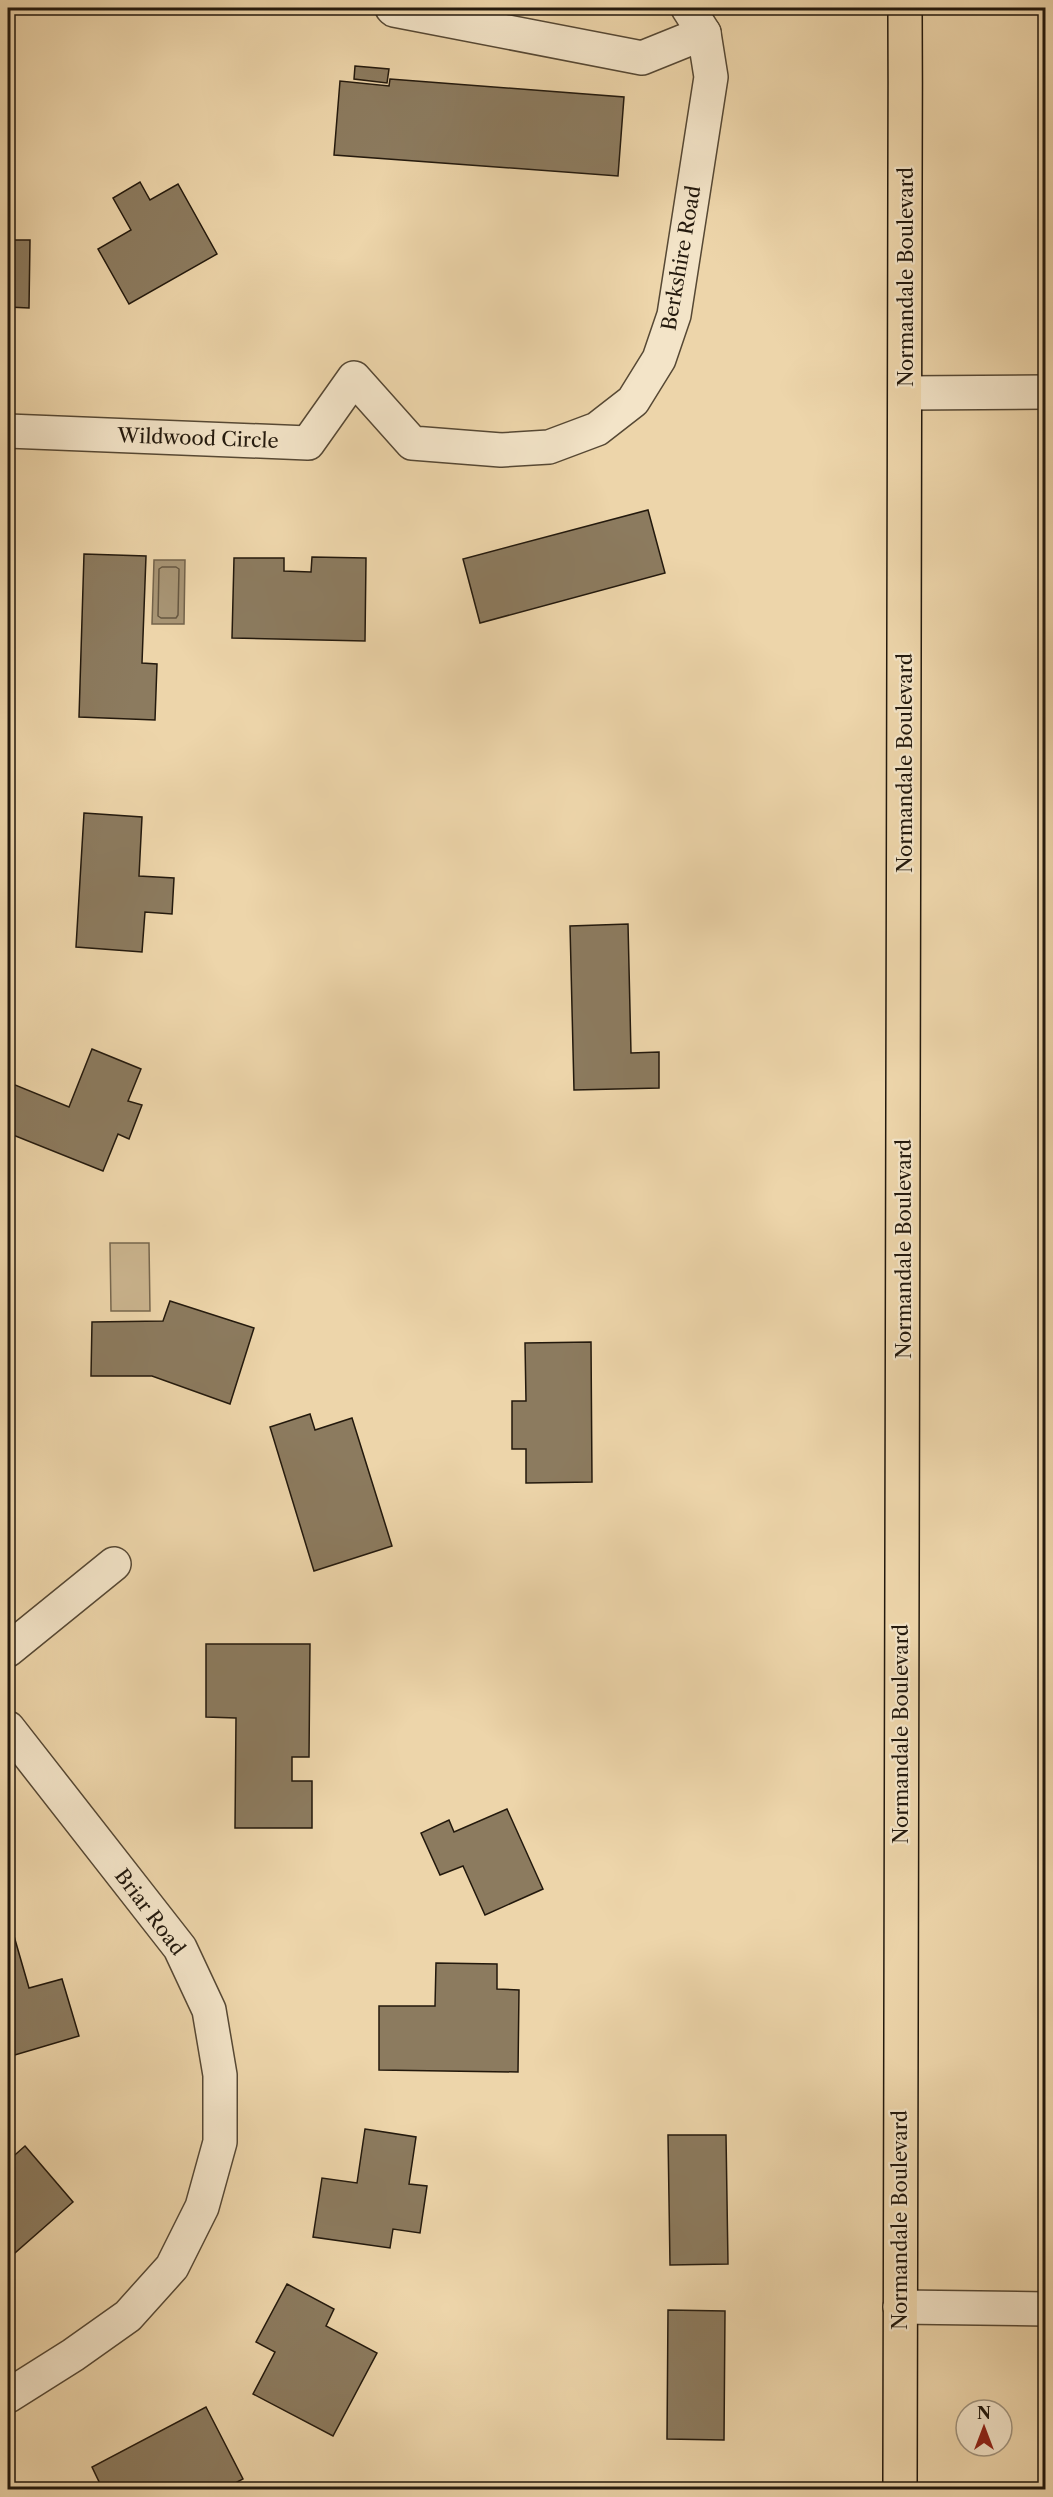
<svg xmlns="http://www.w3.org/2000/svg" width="1053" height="2497" viewBox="0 0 1053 2497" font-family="'Libre Caslon Text',serif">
<rect width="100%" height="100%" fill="#edd5aa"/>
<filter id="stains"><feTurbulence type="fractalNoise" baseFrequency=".00333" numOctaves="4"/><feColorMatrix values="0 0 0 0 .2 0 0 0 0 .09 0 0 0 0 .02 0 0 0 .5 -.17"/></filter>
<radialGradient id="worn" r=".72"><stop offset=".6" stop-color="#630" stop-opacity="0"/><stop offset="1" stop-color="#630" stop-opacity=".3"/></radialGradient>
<path fill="#cbb58f" stroke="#77674e" stroke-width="1.5" d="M 110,1243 L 149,1243 L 150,1311 L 111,1311 Z"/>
<path fill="#a89575" stroke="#73634b" stroke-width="1.5" d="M 154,560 L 185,560 L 184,624 L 152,624 Z"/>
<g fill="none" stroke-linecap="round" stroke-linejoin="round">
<path stroke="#665741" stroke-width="1.5" d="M 162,567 L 176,567 L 179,569 L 178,615 L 176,618 L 161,618 L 158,616 L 159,569 Z"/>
</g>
<g fill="#8c7b5f" stroke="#23190d" stroke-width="1.5">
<path d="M 355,66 L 389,69 L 387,83 L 354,79 Z"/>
<path d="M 390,79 L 624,97 L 618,176 L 334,155 L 340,81 L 389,86 Z"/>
<path d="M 140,182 L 150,200 L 178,184 L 217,254 L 129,304 L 98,249 L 131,230 L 113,198 Z"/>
<path d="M 8,240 L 30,240 L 29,308 L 8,307 Z"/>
<path d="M 648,510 L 665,573 L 480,623 L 463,559 Z"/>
<path d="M 84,554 L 146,556 L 142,663 L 157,664 L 155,720 L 79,717 Z"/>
<path d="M 312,557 L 366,558 L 365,641 L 232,638 L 234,558 L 284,558 L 284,571 L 311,572 Z"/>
<path d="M 84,813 L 142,817 L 139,876 L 174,878 L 172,914 L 145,912 L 142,952 L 76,947 Z"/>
<path d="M 628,924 L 631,1053 L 659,1052 L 659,1088 L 574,1090 L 570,926 Z"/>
<path d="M 92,1049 L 141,1069 L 128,1101 L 142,1105 L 129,1139 L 118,1134 L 103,1171 L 8,1133 L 8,1082 L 69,1107 Z"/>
<path d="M 170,1301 L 254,1328 L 230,1404 L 152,1376 L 91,1376 L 92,1322 L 163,1321 Z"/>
<path d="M 591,1342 L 592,1482 L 526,1483 L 526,1449 L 512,1449 L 512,1401 L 526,1401 L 525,1343 Z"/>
<path d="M 310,1414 L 315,1430 L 352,1418 L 392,1546 L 314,1571 L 270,1427 Z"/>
<path d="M 206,1644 L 310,1644 L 309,1757 L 292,1757 L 292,1781 L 312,1781 L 312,1828 L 235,1828 L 236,1718 L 206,1717 Z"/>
<path d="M 507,1809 L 543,1889 L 485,1915 L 463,1866 L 440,1875 L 421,1833 L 449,1820 L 454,1832 Z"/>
<path d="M 14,1936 L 29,1988 L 62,1979 L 79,2036 L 8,2057 L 8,1938 Z"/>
<path d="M 436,1963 L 497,1964 L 497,1989 L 519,1990 L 518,2072 L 379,2070 L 379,2006 L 435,2006 Z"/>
<path d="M 365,2129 L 416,2137 L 409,2184 L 427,2186 L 420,2233 L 393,2229 L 390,2248 L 313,2237 L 322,2178 L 357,2183 Z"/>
<path d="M 668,2135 L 726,2135 L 728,2264 L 670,2265 Z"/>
<path d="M 25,2146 L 73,2202 L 8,2259 L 8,2161 Z"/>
<path d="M 287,2284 L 334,2309 L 326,2326 L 377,2353 L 333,2436 L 253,2394 L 275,2352 L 256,2342 Z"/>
<path d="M 668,2310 L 725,2311 L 724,2440 L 667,2439 Z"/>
<path d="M 206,2407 L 243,2479 L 222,2490 L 103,2490 L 92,2467 Z"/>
</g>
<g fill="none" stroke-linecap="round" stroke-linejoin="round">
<g stroke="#564834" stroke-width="36">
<g id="minor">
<path d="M 392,8 L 394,10 L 642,58 L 704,33"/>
<path d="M 907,393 L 1046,392"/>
<path d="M 8,431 L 308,443 L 354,378 L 412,443 L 501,450 L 549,447 L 597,429 L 633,401 L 659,359 L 674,315 L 711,77 L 704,33 L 688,8"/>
<path d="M 8,1650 L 114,1564"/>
<path d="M 8,1728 L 180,1948 L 209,2010 L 220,2075 L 220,2142 L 202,2207 L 172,2267 L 128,2316 L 73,2355 L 8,2396"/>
<path d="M 900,2307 L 1046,2309"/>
</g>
</g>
<g stroke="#23190d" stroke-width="36">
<path id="major" d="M 900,2490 C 900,1662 908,835 905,8"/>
</g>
<use href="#minor" stroke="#f3e4c8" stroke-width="33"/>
<use href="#major" stroke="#edd5aa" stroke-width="33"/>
</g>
<g text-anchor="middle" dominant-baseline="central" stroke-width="4.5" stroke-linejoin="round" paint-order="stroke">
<g font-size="20" fill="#23190d" stroke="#f3e4c8">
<text transform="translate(681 258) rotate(-80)">Berkshire Road</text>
<text transform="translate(906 277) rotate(-90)">Normandale Boulevard</text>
<text transform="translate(198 438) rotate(2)">Wildwood Circle</text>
<text transform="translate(905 763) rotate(-90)">Normandale Boulevard</text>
<text transform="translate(904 1249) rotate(-90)">Normandale Boulevard</text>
<text transform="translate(901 1734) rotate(-90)">Normandale Boulevard</text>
<text transform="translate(150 1912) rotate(53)">Briar Road</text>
<text transform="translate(900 2220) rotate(-90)">Normandale Boulevard</text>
</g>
</g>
<rect width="1053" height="2497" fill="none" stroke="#edd5aa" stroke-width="30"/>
<rect x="9" y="9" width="1035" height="2479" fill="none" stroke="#23190d" stroke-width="3"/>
<rect x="15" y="15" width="1023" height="2467" fill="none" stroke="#23190d" stroke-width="1.5"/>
<g transform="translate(984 2428)"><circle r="28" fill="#f3e4c8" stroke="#a0937d" stroke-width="1.5"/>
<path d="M0-4.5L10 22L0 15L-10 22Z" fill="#8f2418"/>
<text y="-9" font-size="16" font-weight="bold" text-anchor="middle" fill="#23190d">N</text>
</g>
<rect width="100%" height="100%" filter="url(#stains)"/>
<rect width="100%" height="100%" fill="url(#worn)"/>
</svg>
